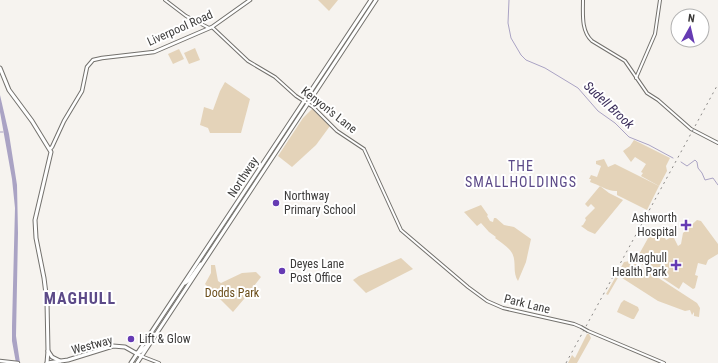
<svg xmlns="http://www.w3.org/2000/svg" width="718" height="363" viewBox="0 0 718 363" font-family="'Roboto Condensed',sans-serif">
<rect width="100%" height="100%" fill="#f6f3ef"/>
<g fill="#e4d3b9">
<path d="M 318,0 L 338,0 L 329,11 Z"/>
<path d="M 195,48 L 200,60 L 189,64 L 184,53 Z"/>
<path d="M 179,49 L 184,59 L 173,64 L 168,54 Z"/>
<path d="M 225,82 L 250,99 L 241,133 L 210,133 L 208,128 L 200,125 L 204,107 L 213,110 L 220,91 Z"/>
<path d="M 313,108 L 330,126 L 316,145 L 292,167 L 278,156 L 303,118 Z"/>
<path d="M 634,140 L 670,158 L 666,166 L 667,171 L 659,186 L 641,176 L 643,173 L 641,172 L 646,164 L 635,157 L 631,162 L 623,151 L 630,146 Z"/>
<path d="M 604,159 L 608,167 L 615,164 L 659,186 L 647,210 L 617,195 L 617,191 C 609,192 599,185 590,182 L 591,179 L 589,179 L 591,175 L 597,177 L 601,166 L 596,164 L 596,161 Z"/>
<path d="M 600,186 L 609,193 L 623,200 L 595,234 L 588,231 L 581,226 L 583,225 L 586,220 L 585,218 L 595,208 L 591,204 L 588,207 L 585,204 Z"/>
<path d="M 481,205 L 488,215 L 487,216 L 490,221 L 493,222 L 494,218 L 496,218 L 504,225 L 514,227 L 531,239 L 526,262 L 518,281 C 512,272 517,262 512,253 C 509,247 500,242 495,238 L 496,237 L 489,232 L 481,223 L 477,226 L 464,212 Z"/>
<path d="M 697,220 L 701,221 L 718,244 L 718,254 L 708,260 L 706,265 L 698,263 L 695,275 L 698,276 L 695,288 L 693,289 L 683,282 L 679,289 L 637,261 L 637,258 L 652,231 L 665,238 L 666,240 L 673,236 L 678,246 L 681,244 L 683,233 Z"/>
<path d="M 401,258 L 413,269 L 366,293 L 353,280 L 359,276 Z"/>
<path d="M 630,261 L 640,266 L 697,303 L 700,308 L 699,317 L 694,316 L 694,312 L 692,315 L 690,310 L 685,311 L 658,301 L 619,276 L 608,295 L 606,294 L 624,262 Z"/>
<path d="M 211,265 L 215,265 L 218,281 L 221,283 L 242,273 L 256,272 L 261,277 L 244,299 L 233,312 L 205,284 L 211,273 Z"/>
<path d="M 624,300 L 638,307 L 639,310 L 634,319 L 632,319 L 617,312 L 621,303 Z"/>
<path d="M 587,334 L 589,334 L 591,338 L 577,363 L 568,363 L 572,355 L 575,358 Z"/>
</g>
<path fill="#aaa3c4" d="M 0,95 L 9,134 L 17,185 L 18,233 L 16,336 L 20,363 L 16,363 L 12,341 L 12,326 L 15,208 L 12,179 L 0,112 Z"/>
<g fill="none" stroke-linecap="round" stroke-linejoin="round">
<g stroke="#aaa3c4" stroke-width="1">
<path d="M 509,0 L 508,23 L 511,38 L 521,55 L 526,60 L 545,68 L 578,88 L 598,111 L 615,123 L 629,137 L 649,145 L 673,158"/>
<path d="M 0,132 L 3,132"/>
<path d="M 681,162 L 687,166 L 695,160 L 697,162 L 698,168 L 702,173 L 705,180 L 713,178 L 718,185"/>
</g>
<g stroke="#73716d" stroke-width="4">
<g id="tertiary">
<path d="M 165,0 L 186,16 L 209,28"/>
<path d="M 583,0 C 583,14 581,31 592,41 L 625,61 L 647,93 L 658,100 L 691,129 L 718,143"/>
<path d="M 212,27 L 248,61 L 275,77 L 296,96 L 313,107 L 337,131 L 364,149 L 401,230 L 468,287 L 487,301 L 503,308 L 574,324 L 581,327"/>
<path d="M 636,78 L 655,34 L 660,0"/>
<path d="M 588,331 L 664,363"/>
<path d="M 141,356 L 159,363"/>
</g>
</g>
<g stroke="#73716d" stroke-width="4.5">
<g id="secondary">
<path d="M 50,149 L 52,147 L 64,121 L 82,91 L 87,67 L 93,60 L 102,58 L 154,52 L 212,27 L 250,0"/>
<path d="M 0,361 L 18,363"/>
</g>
</g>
<g stroke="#73716d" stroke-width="5">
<g id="primary">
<path d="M 0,68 L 9,90 L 32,121 L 51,152 L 35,220 L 36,238 L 44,278 L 47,302 L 48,351 L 47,363"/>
<path d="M 48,351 L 52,357 L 60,361"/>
<path d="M 137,353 L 140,352 L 148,345"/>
<path d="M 47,363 L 68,360 L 113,346 L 125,347 L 141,356"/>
</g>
</g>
<g stroke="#73716d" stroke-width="5">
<g id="trunk">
<path d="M 185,283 L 190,279 L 201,264"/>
<path d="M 131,363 L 371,0"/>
<path d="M 137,363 L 376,0"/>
</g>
</g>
<use href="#tertiary" stroke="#fff" stroke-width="2"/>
<use href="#secondary" stroke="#fff" stroke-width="2.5"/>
<use href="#primary" stroke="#fff" stroke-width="3"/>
<use href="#trunk" stroke="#fff" stroke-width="3"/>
<path stroke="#8b8987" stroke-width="1" stroke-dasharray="2 4" stroke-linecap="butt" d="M 566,363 L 718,84"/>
<g stroke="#73716d" stroke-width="4" stroke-linecap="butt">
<path id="tertiary-bridge" d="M 581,327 L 588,331"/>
</g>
<use href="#tertiary-bridge" stroke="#fff" stroke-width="2"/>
</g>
<g fill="#663bb3" stroke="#fff" stroke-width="1.5">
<circle cx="276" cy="203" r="4"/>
<path d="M684 219h4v4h4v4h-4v4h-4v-4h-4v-4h4z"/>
<path d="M674 259h4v4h4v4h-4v4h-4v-4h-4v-4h4z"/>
<circle cx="282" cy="271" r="4"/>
<circle cx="131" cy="339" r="4"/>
</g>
<g text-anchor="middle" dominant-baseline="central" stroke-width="4" stroke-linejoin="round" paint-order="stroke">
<g font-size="12" fill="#3d3c3b" stroke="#fff">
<text transform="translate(180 28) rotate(-24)">Liverpool Road</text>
<text transform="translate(329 110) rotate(38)">Kenyon's Lane</text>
<text transform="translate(243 177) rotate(-57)">Northway</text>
<text transform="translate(527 304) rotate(14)">Park Lane</text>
<text transform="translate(92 345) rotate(-15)">Westway</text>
</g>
<g font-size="12" fill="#3d3c3b" stroke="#fff" text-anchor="start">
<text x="284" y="196">Northway<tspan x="284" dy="14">Primary School</tspan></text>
<text x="677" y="218" text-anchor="end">Ashworth<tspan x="677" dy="14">Hospital</tspan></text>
<text x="667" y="258" text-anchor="end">Maghull<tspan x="667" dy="14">Health Park</tspan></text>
<text x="290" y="264">Deyes Lane<tspan x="290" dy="14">Post Office</tspan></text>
<text x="139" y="339">Lift &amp; Glow</text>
</g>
<g font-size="12" fill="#6b4d19" stroke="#fff">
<text x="232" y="293">Dodds Park</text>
</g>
<g font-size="13" font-style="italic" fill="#3a2d5a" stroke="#fff">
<text transform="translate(609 105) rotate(43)">Sudell Brook</text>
</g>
<g font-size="14" letter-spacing="1" fill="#5c4a88" stroke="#fff">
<text x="521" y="166">THE<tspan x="521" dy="16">SMALLHOLDINGS</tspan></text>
</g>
<g font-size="16" font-weight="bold" letter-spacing="1" fill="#5c4a88" stroke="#fff">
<text x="80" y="298">MAGHULL</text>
</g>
</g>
<g transform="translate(690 28) rotate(8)"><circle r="19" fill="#ffffff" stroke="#b1b1b1"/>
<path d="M0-3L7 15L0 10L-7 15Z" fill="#663bb3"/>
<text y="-6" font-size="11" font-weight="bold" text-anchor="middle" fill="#3d3c3b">N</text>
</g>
</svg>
